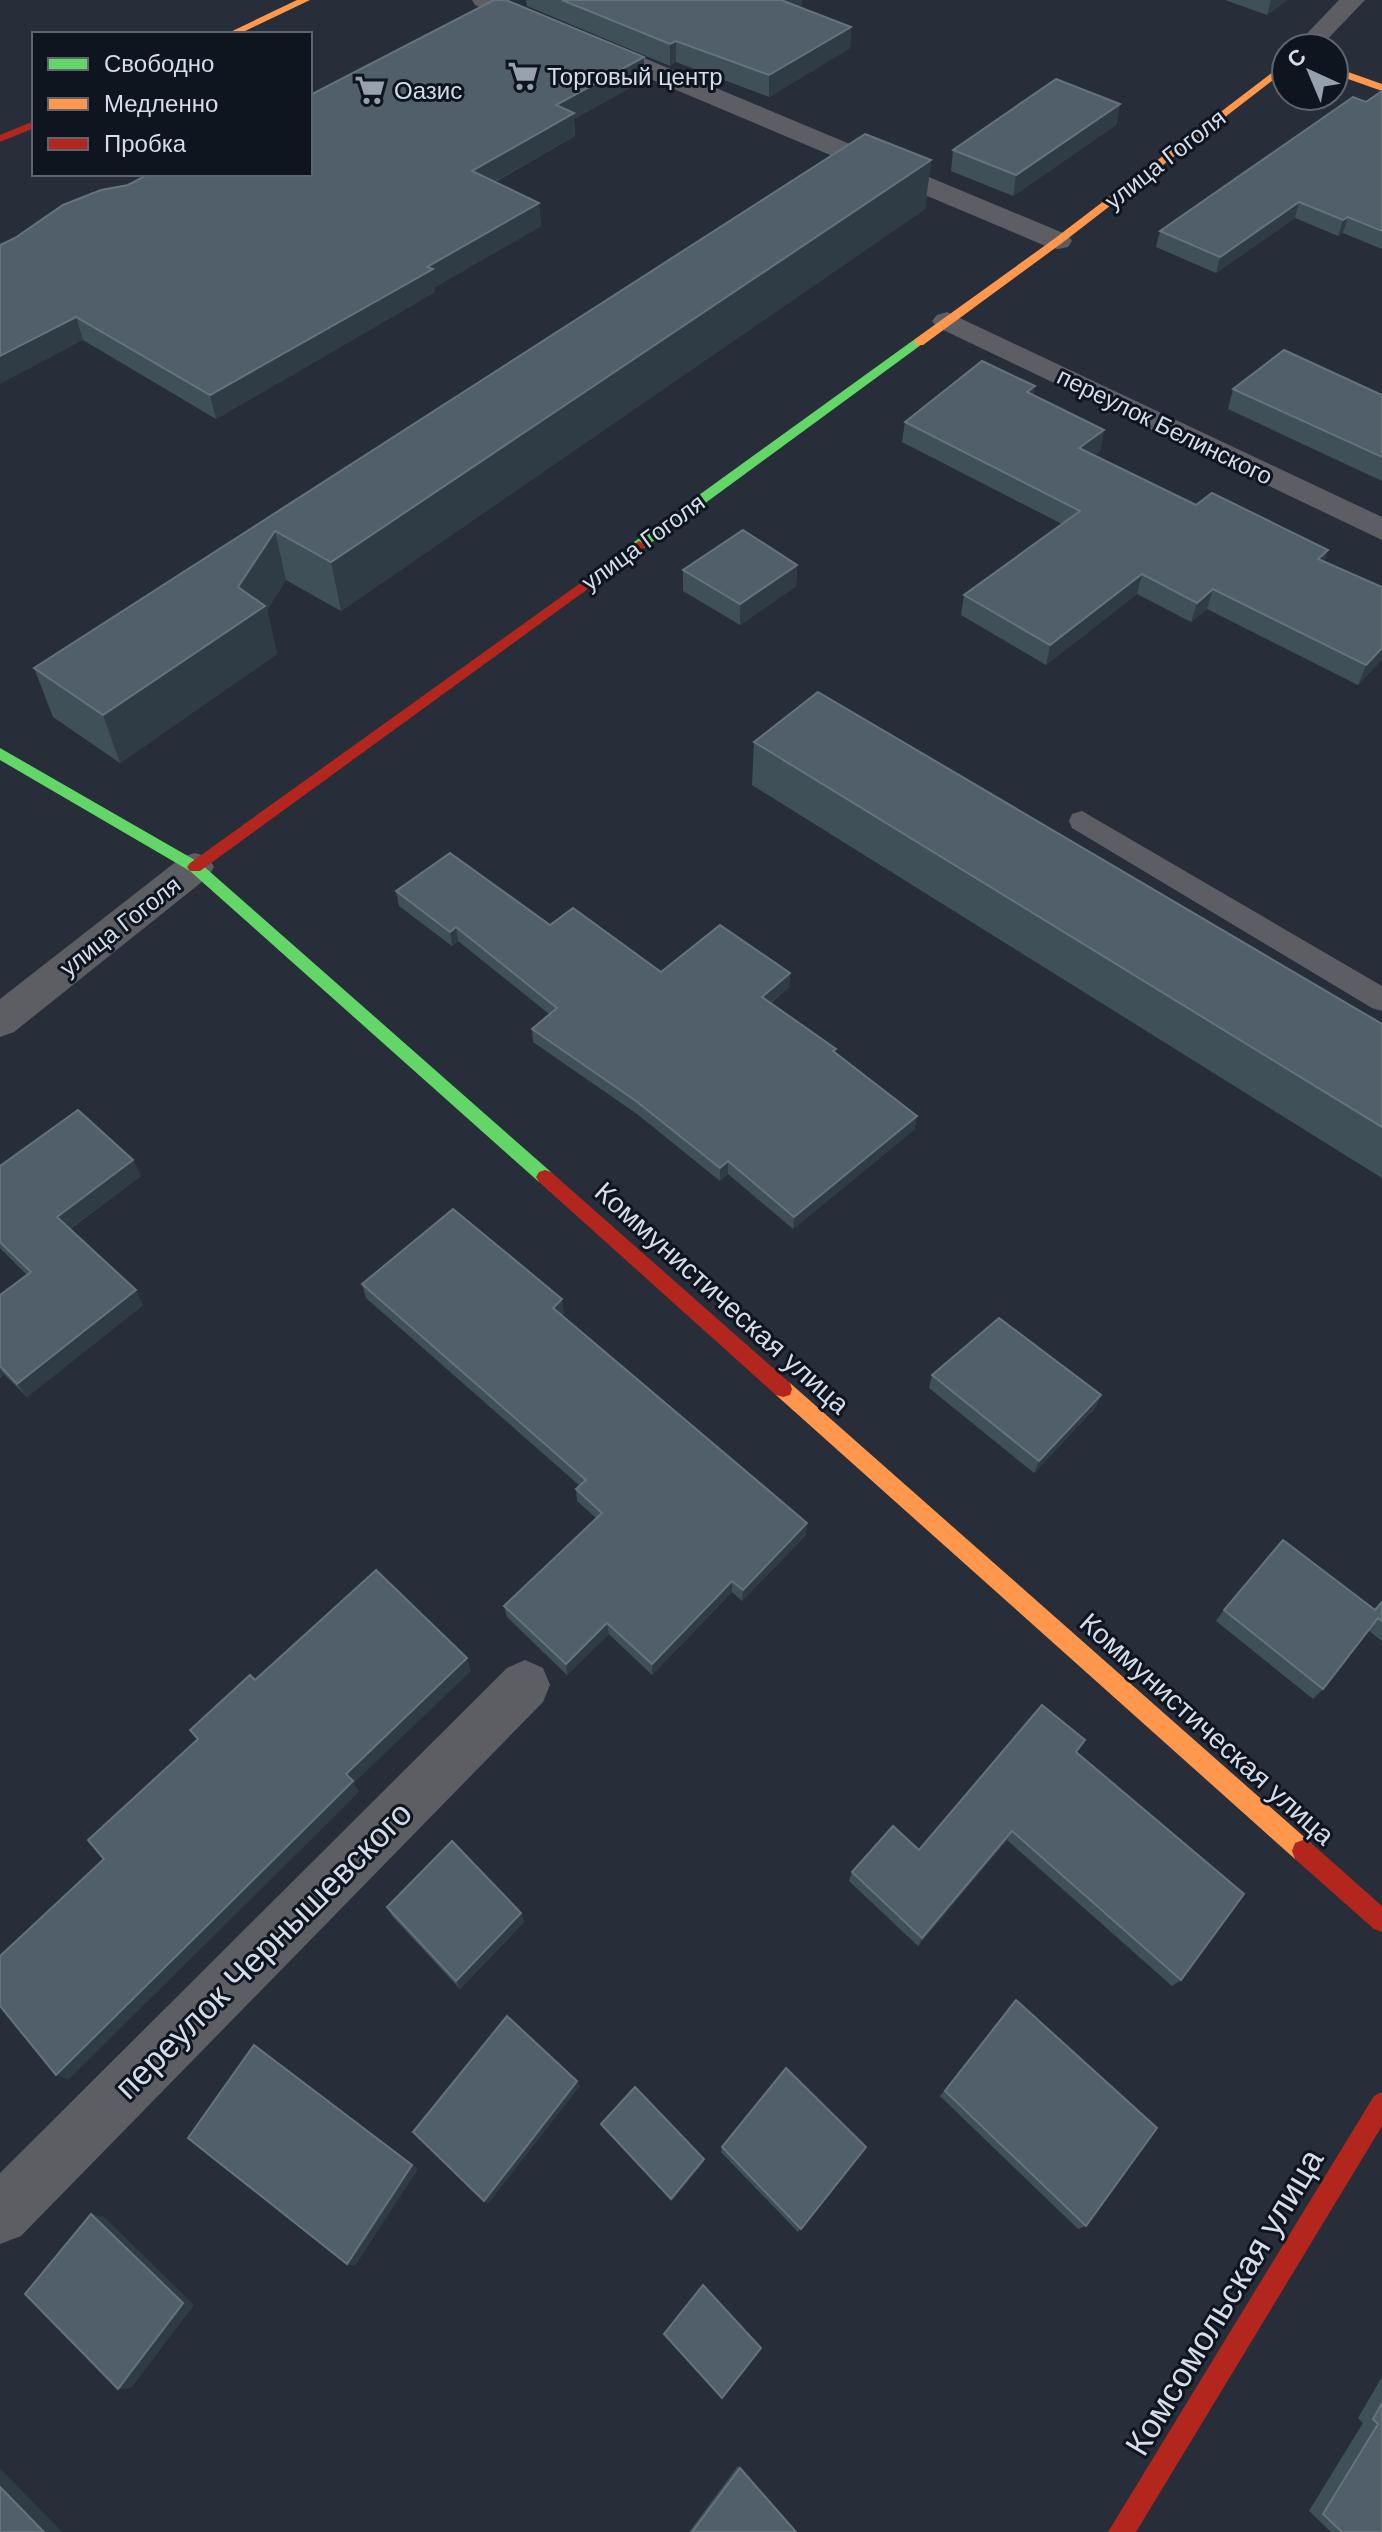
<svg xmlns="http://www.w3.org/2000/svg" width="1382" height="2532" viewBox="0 0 1382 2532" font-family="Helvetica,sans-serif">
<rect width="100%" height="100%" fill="#272e3a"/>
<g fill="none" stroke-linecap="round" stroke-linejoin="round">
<path fill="#5d5d64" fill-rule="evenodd" d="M 1082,811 L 1382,986 L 1382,1011 L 1372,1008 L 1072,828 L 1069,821 L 1072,814 Z"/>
<g fill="#5d5d64" fill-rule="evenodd">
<path d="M 472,0 L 505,0 L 1068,235 L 1072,241 L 1068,247 L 1058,249 L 1048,247 L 475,5 Z"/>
<path d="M 1339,0 L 1365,0 L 1319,48 L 1293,48 Z"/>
<path d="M 947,312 L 1382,517 L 1382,540 L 937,327 L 932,321 L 937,315 Z"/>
<path d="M 195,853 L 208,857 L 214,867 L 208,877 L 14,1032 L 0,1037 L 0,999 L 182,857 Z"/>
<path d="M 525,1660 L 543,1668 L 550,1685 L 543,1702 L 21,2236 L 0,2244 L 0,2173 L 507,1668 Z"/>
</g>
<g fill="#63d668" fill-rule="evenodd">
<path d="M 915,339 L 925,342 L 644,548 L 634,548 L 634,542 Z"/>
<path d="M 0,748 L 200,863 L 551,1172 L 554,1177 L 551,1182 L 539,1182 L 190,871 L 0,760 Z"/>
</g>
<g fill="#ff974d" fill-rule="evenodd">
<path d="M 297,0 L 310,0 L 239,34 L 226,34 Z"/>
<path d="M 1286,62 L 1286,70 L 1062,243 L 923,345 L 915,345 L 915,339 L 1054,239 Z"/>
<path d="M 1334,67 L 1382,84 L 1382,91 L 1334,74 Z"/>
<path d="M 783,1381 L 790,1383 L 1311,1843 L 1314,1851 L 1311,1859 L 1303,1862 L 1295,1859 L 776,1395 L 774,1389 L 776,1383 Z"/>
</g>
<g fill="#b3261e" fill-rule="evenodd">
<path d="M 34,121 L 34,128 L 0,142 L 0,135 Z"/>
<path d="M 639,541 L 646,545 L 644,548 L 200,871 L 190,871 L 187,867 L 190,863 Z"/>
<path d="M 545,1170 L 551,1172 L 790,1383 L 792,1389 L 790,1395 L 783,1397 L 776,1395 L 539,1182 L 536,1177 L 539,1172 Z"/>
<path d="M 1303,1840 L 1311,1843 L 1382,1906 L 1382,1932 L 1374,1929 L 1295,1859 L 1292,1851 L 1295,1843 Z"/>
<path d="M 1382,2092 L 1382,2126 L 1136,2532 L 1108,2532 L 1374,2096 Z"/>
</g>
</g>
<g fill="#405059">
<path d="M 526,0 L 802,0 L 802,6 L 800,7 L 851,27 L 850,48 L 769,97 L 676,62 L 670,66 L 527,6 Z"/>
<path d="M 1225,0 L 1287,0 L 1267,15 Z"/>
<path d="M 644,80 L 574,119 L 575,136 L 495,182 L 539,203 L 541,226 L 435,287 L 435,292 L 216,419 L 83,340 L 0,245 L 310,174 Z"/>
<path d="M 1382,91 L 1382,249 L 1343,233 L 1338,236 L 1295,218 L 1216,273 L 1156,247 L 1160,231 Z"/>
<path d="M 1120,104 L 1116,125 L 1013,196 L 951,171 L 953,150 Z"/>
<path d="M 865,134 L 931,160 L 925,209 L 341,611 L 286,580 L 267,610 L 277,654 L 120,763 L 53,717 L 34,668 Z"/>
<path d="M 1035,386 L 1033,395 L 1104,430 L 1100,451 L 1094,455 L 1196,505 L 1328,550 L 1324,561 L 1382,659 L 1358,685 L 1207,609 L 1191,622 L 1137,594 L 1046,665 L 961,615 L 964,595 L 1062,524 L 902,442 L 905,422 Z"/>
<path d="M 1233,389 L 1382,395 L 1382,481 L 1228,409 Z"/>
<path d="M 797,565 L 796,586 L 740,625 L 683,591 L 683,570 Z"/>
<path d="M 754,742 L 1382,1024 L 1382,1178 L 752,785 Z"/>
<path d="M 396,891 L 550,925 L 661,972 L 790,973 L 789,987 L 771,1003 L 835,1052 L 915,1129 L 793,1229 L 728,1174 L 720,1181 L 637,1114 L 533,1042 L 532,1029 L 549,1014 L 458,941 L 452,946 L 399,906 Z"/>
<path d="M 133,1160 L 141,1176 L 70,1229 L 143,1305 L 27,1397 L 4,1374 L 0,1378 L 0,1295 L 27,1275 L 0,1248 L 0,1166 Z"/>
<path d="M 362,1284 L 562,1299 L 564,1314 L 562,1315 L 806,1535 L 742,1601 L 732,1592 L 652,1675 L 609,1634 L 567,1675 L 507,1617 L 504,1606 L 596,1518 L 577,1501 L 576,1489 L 580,1486 L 366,1298 Z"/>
<path d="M 932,1375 L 1096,1407 L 1034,1473 L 929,1388 Z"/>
<path d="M 1382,1601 L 1382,1641 L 1368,1630 L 1323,1689 L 1313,1699 L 1216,1621 L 1224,1610 L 1375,1609 Z"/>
<path d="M 1077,1753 L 1181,1980 L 1172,1986 L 1007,1840 L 918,1946 L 849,1881 L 852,1872 L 919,1850 Z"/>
<path d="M 387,1907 L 521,1913 L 524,1922 L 460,1989 L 392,1916 Z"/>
<path d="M 1016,2000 L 1086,2226 L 1078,2229 L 940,2096 Z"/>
<path d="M 601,2124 L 704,2159 L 704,2161 L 672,2201 L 602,2127 Z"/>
<path d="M 722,2147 L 866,2147 L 798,2232 L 721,2152 Z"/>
<path d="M 1382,2377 L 1382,2532 L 1331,2532 L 1309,2511 L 1363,2423 L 1358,2418 Z"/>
<path d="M 738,2466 L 797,2532 L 689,2532 Z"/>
</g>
<g fill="#2f3c46">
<path d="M 779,0 L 802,0 L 802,6 L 778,20 Z"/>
<path d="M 1271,0 L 1287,0 L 1267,15 Z"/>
<path d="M 851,27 L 850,48 L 769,97 L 769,75 Z"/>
<path d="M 676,41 L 676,62 L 670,66 L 670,44 Z"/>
<path d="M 644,57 L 644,80 L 574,119 L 575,136 L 474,193 L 472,171 L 556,105 Z"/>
<path d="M 1120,104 L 1116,125 L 1013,196 L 1016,175 Z"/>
<path d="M 931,160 L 925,209 L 341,611 L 331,562 Z"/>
<path d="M 1299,202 L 1295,218 L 1216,273 L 1220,257 Z"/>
<path d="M 539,203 L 541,226 L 435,287 L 435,292 L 216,419 L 210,395 L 427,267 Z"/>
<path d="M 1348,217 L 1343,233 L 1338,236 L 1343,220 Z"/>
<path d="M 76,317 L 83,340 L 0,384 L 0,356 Z"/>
<path d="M 1035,386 L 1031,406 L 1027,392 Z"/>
<path d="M 1104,430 L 1100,451 L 1075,468 L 1079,448 Z"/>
<path d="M 275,531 L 286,580 L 267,610 L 277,654 L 120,763 L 103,715 L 238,587 Z"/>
<path d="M 1328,550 L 1321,570 L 1318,559 Z"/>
<path d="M 797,565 L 796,586 L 740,625 L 740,604 Z"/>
<path d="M 1142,574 L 1137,594 L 1046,665 L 1050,645 Z"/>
<path d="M 1213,589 L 1207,609 L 1191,622 L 1197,603 Z"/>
<path d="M 1382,648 L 1382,659 L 1358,685 L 1366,665 Z"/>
<path d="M 456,927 L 458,941 L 452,946 L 450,932 Z"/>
<path d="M 790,973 L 789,987 L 761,1010 L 762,997 Z"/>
<path d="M 917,1116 L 915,1129 L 793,1229 L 794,1217 Z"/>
<path d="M 133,1160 L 141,1176 L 65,1232 L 57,1217 Z"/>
<path d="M 728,1161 L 728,1174 L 720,1181 L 720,1168 Z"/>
<path d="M 136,1290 L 143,1305 L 27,1397 L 17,1384 Z"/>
<path d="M 562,1299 L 564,1314 L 555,1322 L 553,1308 Z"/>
<path d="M 0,1368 L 4,1374 L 0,1378 Z"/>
<path d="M 1101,1395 L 1096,1407 L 1034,1473 L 1039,1461 Z"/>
<path d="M 807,1523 L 806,1535 L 742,1601 L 743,1590 Z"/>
<path d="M 732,1581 L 732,1592 L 652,1675 L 652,1664 Z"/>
<path d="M 607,1623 L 609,1634 L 567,1675 L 566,1664 Z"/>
<path d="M 467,1658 L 471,1671 L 354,1783 L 359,1792 L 68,2080 L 56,2075 L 346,1774 Z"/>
<path d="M 1012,1831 L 1007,1840 L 918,1946 L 922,1938 Z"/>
<path d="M 521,1913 L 524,1922 L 460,1989 L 456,1981 Z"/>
<path d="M 263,2051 L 418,2169 L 355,2266 L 347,2264 Z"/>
<path d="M 577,2081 L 580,2086 L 488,2204 L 484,2201 Z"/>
<path d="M 704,2159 L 704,2161 L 672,2201 L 671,2199 Z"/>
<path d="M 91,2214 L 104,2217 L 194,2305 L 131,2388 L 118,2389 Z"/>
<path d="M 0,2468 L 62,2532 L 44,2532 L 0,2487 Z"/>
</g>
<g fill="#505f69" stroke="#65737d" stroke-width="2">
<path d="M 494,0 L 506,0 L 644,57 L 556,105 L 574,113 L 472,171 L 539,203 L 427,267 L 433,269 L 210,395 L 76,317 L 0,356 L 0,245 L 15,238 L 63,205 L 101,190 L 128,185 L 149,174 L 310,174 L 310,95 Z"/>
<path d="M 562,0 L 781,0 L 851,27 L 769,75 L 676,41 L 670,44 Z"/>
<path d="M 1056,79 L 1120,104 L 1016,175 L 953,150 Z"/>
<path d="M 1382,91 L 1382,231 L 1348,217 L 1343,220 L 1299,202 L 1220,257 L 1160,231 L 1353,97 L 1366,102 Z"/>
<path d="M 865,134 L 931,160 L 331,562 L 275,531 L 238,587 L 265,606 L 103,715 L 34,668 Z"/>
<path d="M 1284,350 L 1382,395 L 1382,457 L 1233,389 Z"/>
<path d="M 982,361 L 1035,386 L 1027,392 L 1104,430 L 1079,448 L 1196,505 L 1212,493 L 1328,550 L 1318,559 L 1382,587 L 1382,648 L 1366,665 L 1213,589 L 1197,603 L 1142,574 L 1050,645 L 964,595 L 1080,511 L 905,422 Z"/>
<path d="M 743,530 L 797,565 L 740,604 L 683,570 Z"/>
<path d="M 818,692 L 1382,1024 L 1382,1127 L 754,742 Z"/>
<path d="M 450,853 L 550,925 L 573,908 L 661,972 L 720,925 L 790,973 L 762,997 L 836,1049 L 833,1051 L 917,1116 L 794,1217 L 728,1161 L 720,1168 L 636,1101 L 532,1029 L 557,1008 L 456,927 L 450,932 L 396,891 Z"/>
<path d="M 78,1110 L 133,1160 L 57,1217 L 136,1290 L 17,1384 L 0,1366 L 0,1295 L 31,1272 L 0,1242 L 0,1166 Z"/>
<path d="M 453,1209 L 562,1299 L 553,1308 L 807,1523 L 743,1590 L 732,1581 L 652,1664 L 607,1623 L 566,1664 L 504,1606 L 602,1513 L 576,1489 L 586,1480 L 362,1284 Z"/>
<path d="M 999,1318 L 1101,1395 L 1039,1461 L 932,1375 Z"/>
<path d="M 1283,1540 L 1375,1610 L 1382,1602 L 1382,1621 L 1378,1618 L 1323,1689 L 1224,1610 Z"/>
<path d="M 376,1570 L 467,1658 L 346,1774 L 353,1781 L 56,2075 L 0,2006 L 0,1956 L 104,1859 L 88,1840 L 198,1739 L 190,1730 L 250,1675 L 255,1680 Z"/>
<path d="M 1042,1705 L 1085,1740 L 1076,1752 L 1244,1894 L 1181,1980 L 1012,1831 L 922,1938 L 852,1872 L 893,1826 L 919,1850 Z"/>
<path d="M 452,1841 L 521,1913 L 456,1981 L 387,1907 Z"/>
<path d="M 1016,2000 L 1157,2128 L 1086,2226 L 945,2091 Z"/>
<path d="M 507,2016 L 577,2081 L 484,2201 L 413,2132 Z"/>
<path d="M 254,2045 L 412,2165 L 347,2264 L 188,2138 Z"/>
<path d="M 786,2068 L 866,2147 L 801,2229 L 722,2147 Z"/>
<path d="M 635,2087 L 704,2159 L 671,2199 L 601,2124 Z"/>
<path d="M 91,2214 L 183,2303 L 118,2389 L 25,2294 Z"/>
<path d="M 703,2285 L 761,2348 L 722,2398 L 664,2334 Z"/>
<path d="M 1382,2403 L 1382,2532 L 1342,2532 L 1323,2514 L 1378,2424 L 1373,2419 Z"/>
<path d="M 740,2468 L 796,2532 L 692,2532 Z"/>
<path d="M 0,2487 L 44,2532 L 0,2532 Z"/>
</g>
<defs>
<g id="supermarket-bare" transform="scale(2.4)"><path d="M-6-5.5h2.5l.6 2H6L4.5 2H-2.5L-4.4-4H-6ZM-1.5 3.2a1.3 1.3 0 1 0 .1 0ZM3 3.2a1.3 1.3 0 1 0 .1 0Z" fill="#97a0ad" stroke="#0f151e" stroke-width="2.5" paint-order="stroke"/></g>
</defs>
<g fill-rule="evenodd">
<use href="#supermarket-bare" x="523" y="76"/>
<use href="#supermarket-bare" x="370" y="90"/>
</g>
<g text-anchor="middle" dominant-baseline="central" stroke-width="6" stroke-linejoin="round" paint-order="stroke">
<g font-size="24" fill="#d4ddeb" stroke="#0f151e" text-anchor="start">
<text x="547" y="76">Торговый центр</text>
<text x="394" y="90">Оазис</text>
</g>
<g font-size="24" fill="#d4ddeb" stroke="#0f151e">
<text transform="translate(1165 159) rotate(-38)">улица Гоголя</text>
<text transform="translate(1165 426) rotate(26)">переулок Белинского</text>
<text transform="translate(643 542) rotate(-36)">улица Гоголя</text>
<text transform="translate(120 926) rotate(-38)">улица Гоголя</text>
</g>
<g font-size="28" fill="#d4ddeb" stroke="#0f151e">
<text transform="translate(722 1298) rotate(42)">Коммунистическая улица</text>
<text transform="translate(1207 1729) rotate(42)">Коммунистическая улица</text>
</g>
<g font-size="34" fill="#d4ddeb" stroke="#0f151e">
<text transform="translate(263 1950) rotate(-45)">переулок Чернышевского</text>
<text transform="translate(1224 2302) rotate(-59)">Комсомольская улица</text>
</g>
</g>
<rect x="32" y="32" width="280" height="144" fill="#0f151e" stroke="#5e6570" stroke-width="2"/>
<rect x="48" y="58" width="40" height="12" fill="#63d668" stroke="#5e6570" stroke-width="2"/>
<text x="104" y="72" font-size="24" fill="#d4ddeb">Свободно</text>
<rect x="48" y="98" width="40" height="12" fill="#ff974d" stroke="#5e6570" stroke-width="2"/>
<text x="104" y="112" font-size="24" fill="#d4ddeb">Медленно</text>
<rect x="48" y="138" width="40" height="12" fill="#b3261e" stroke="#5e6570" stroke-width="2"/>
<text x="104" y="152" font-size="24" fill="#d4ddeb">Пробка</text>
<g transform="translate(1310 72) rotate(316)"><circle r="38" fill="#0f151e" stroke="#5e6570" stroke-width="2"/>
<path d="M0-6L14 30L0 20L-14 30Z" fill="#97a0ad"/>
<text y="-12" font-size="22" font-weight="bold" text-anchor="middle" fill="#d4ddeb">С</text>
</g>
</svg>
